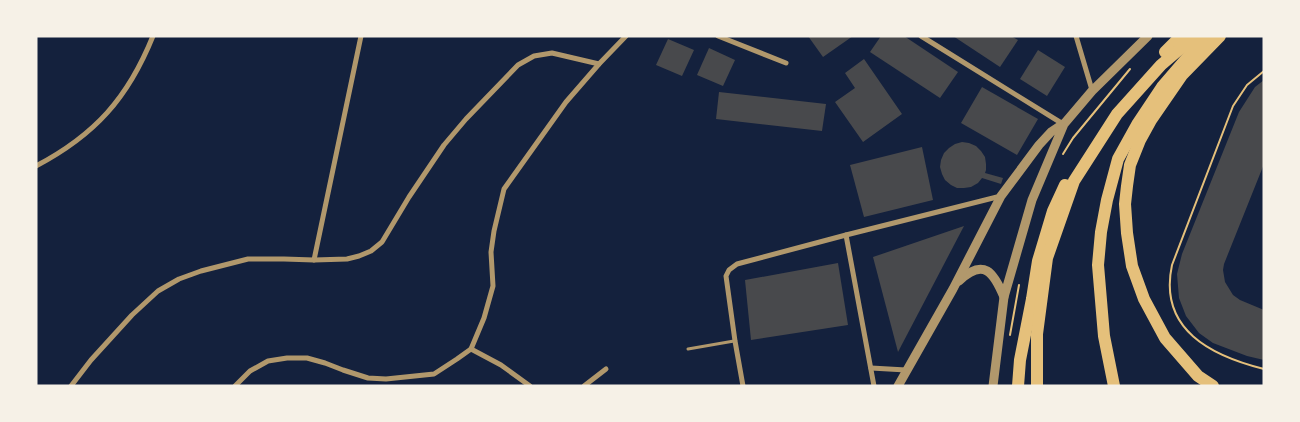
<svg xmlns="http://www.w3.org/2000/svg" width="1300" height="422" viewBox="0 0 1300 422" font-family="Quicksand,sans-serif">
<rect width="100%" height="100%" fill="#14213d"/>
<g fill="#48494c">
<path d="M 808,36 L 853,36 L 823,57 Z"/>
<path d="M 881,36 L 904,36 L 958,72 L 940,98 L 870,52 Z"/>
<path d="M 953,36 L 1011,36 L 1018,40 L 1000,67 Z"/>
<path d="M 668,39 L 694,50 L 682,76 L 656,65 Z"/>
<path d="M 709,48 L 735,60 L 723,86 L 697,75 Z"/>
<path d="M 1038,50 L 1065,67 L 1047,96 L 1020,79 Z"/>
<path d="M 864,59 L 902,114 L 863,142 L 835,102 L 855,88 L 845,73 Z"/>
<path d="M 1264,80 L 1264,164 L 1224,264 L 1223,270 L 1225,282 L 1233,295 L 1240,300 L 1264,310 L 1264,360 L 1247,356 L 1213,343 L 1199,333 L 1186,316 L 1179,298 L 1177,274 L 1182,254 L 1239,112 L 1255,87 Z"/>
<path d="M 982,87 L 1038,119 L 1017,155 L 961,123 Z"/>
<path d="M 719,92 L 826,104 L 822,131 L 716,119 Z"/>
<path d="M 962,142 L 969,143 L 976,146 L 981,151 L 985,157 L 986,164 L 986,170 L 985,173 L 1003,178 L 1001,184 L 982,178 L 978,183 L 971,187 L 964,188 L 957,188 L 951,185 L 945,180 L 942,174 L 940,167 L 941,160 L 944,153 L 949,148 L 955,144 Z"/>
<path d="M 922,147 L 933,200 L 864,217 L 850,165 Z"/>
<path d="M 964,226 L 898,352 L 873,257 Z"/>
<path d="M 838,263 L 848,325 L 751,340 L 745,280 Z"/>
</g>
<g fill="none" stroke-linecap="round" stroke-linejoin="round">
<g stroke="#e5c07b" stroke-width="2">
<path d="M 1264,71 L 1247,85 L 1233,106 L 1172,265 C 1158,330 1212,356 1264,369"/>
<path d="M 1063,154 L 1073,138 L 1130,69"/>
<path d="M 1010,335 L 1019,285"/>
</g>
<path stroke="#b1986c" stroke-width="3" d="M 688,349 L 734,341"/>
<g stroke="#b1986c" stroke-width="5">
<path d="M 718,36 L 786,63"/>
<path d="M 921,36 L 1063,124"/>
<path d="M 1076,36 L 1092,90"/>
<path d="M 36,166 C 95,135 128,98 153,36"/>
<path d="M 846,235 L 874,386"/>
<path d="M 314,260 L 361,36"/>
<path d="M 471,349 L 501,365 L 530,386"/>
<path d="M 871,368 L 906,370"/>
<path d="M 71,386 L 91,360 L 132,315 L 158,291 L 179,279 L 201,271 L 248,259 L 284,259 L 314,260 L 347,259 L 359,256 L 371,251 L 382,242 L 409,197 L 444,145 L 466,119 L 518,65 L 534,56 L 552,53 L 599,64"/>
<path d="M 235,386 L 250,371 L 268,361 L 287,358 L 307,358 L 325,363 L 343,370 L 368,378 L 386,379 L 434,374 L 457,359 L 471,349 L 484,318 L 493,286 L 491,252 L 494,231 L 504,189 L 566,102 L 599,64 L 626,36"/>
<path d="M 584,386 L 606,369"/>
<path d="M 743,386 L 735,341 L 726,276 L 729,270 L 737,264 L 846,235 L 1001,196"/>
</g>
<g stroke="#b1986c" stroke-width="9">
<path d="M 959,281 C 984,257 994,273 1004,297"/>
<path d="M 898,386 L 953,289 L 1001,196 L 1039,145 L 1051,132 L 1063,124"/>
<path d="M 993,386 L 1004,297 L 1032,200 L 1064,124 L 1092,91 L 1148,36"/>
</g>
<g stroke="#e5c07b" stroke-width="12">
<path d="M 1165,52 L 1181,36"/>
<path d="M 1018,386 L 1020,360 L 1032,299 L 1038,261 L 1053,211 L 1065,185"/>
<path d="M 1037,386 L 1037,334 L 1047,258 L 1074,181 L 1117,114 L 1161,65 L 1195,36"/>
<path d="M 1114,386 L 1104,336 L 1098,265 L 1101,232 L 1107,200 L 1118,159 L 1138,123 L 1162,87 L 1206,36"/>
<path d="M 1213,386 L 1198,376 L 1165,338 L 1144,299 L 1132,266 L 1127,233 L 1125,204 L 1127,186 L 1130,165 L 1140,140 L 1151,120 L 1182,75 L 1220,36"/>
</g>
</g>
<rect width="1300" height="422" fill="none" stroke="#f6f1e7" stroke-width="75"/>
</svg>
